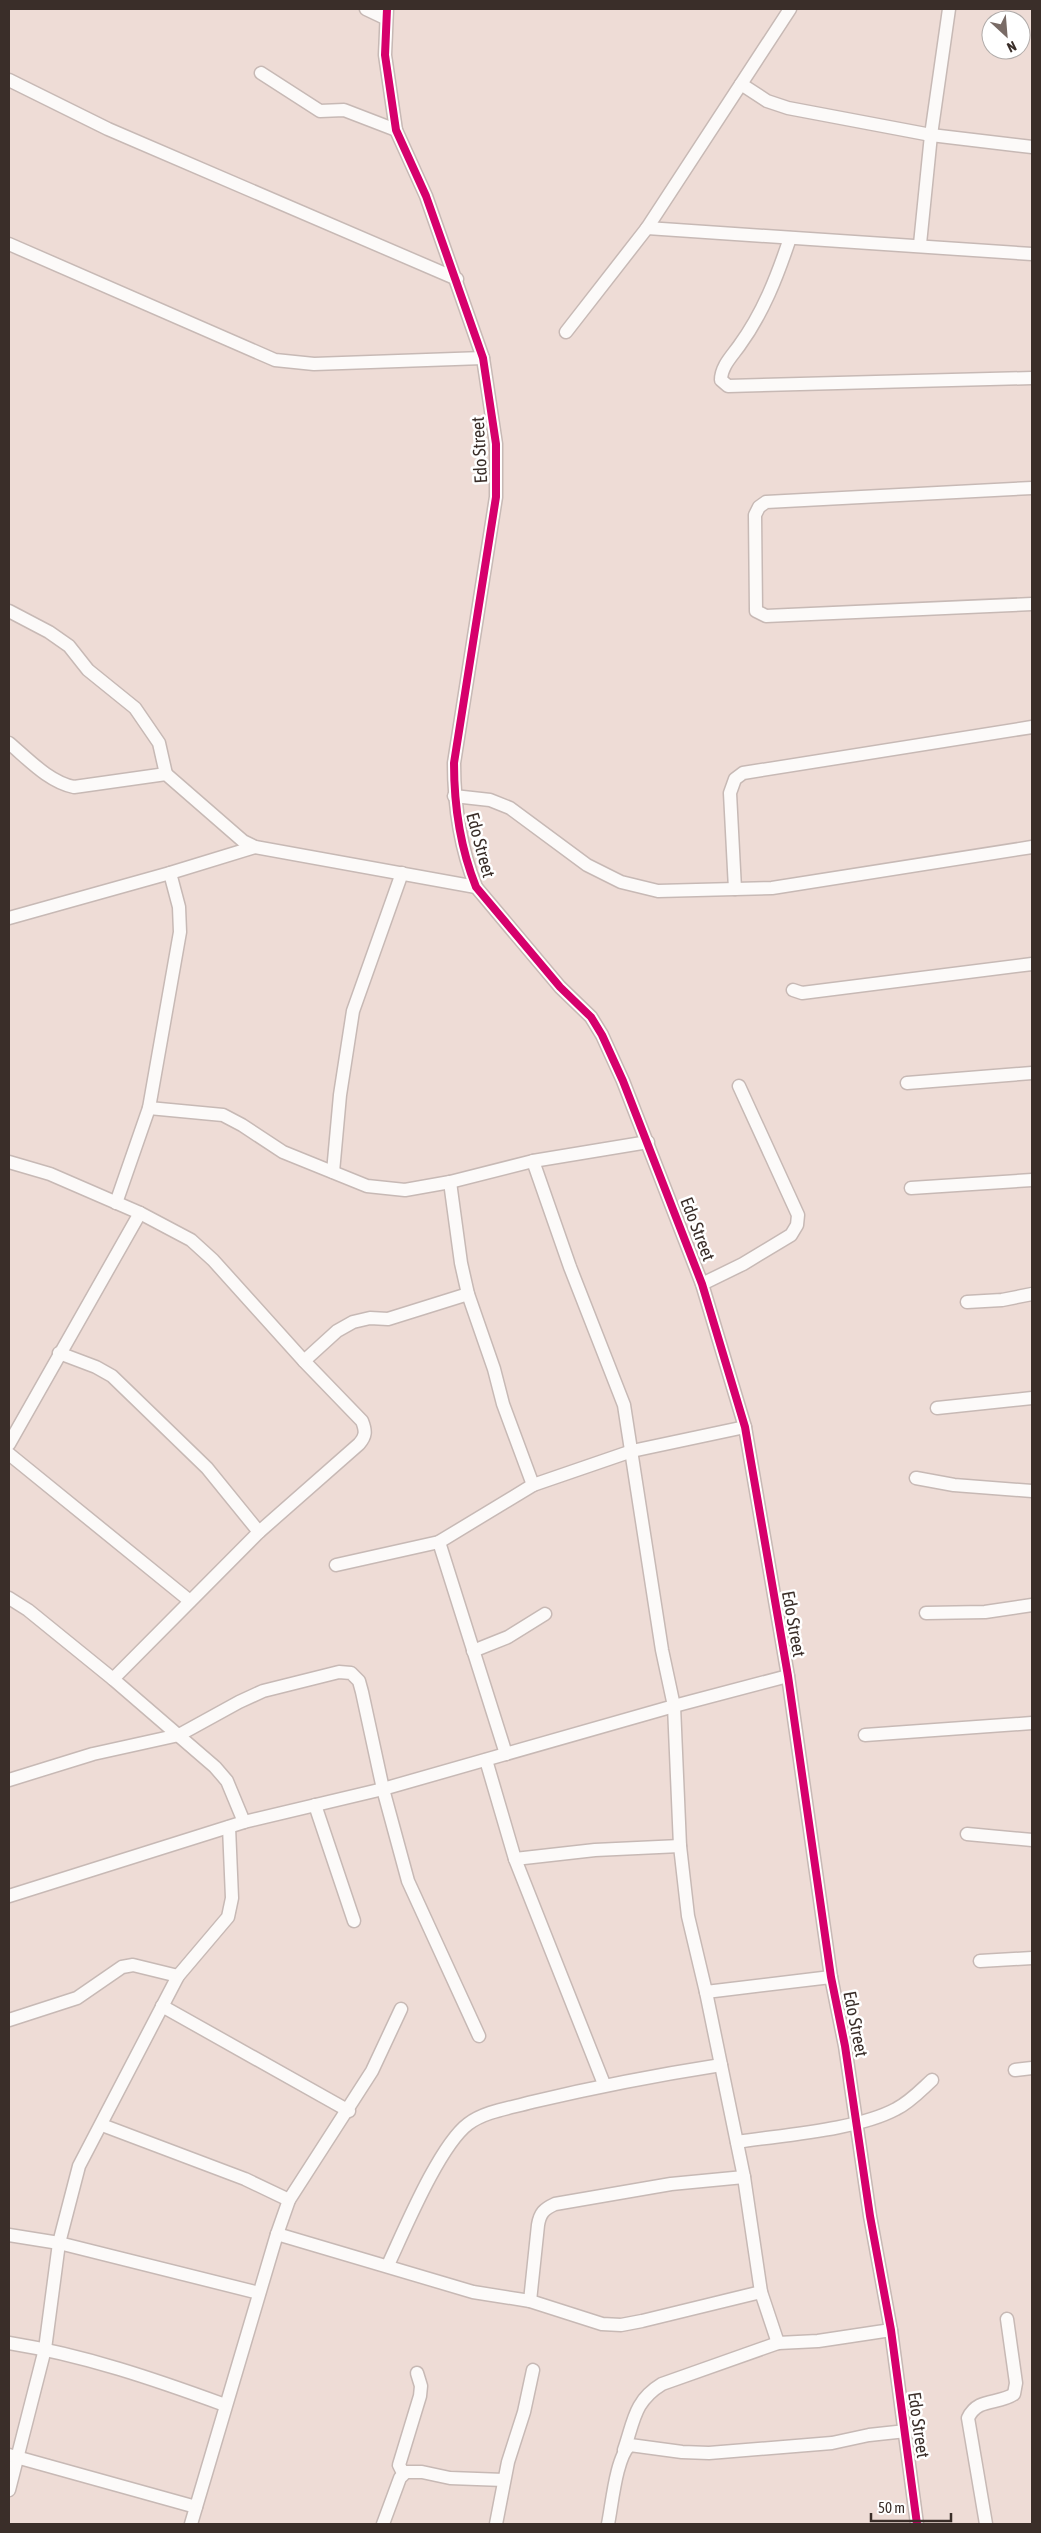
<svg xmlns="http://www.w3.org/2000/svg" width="1041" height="2533" viewBox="0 0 1041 2533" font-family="'Asap Condensed',sans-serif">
<rect width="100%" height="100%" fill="#eedcd6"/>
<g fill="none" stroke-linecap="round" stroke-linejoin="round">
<g stroke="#c7b9b5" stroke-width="15">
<g id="street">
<path d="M 366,9 L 385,18"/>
<path d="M 387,9 L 385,55 L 396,130 L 426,196 L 483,358 L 496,444 L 496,497 L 454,763 C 454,805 460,847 476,887 L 560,987 L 591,1017 L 602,1035 L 623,1081 L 702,1284 L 745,1427 L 788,1676 L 831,1977 L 845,2046 L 870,2216 L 891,2330 L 917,2524"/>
<path d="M 261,73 L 320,111 L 344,110 L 396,130"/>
<path d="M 9,80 L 108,129 L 457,279"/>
<path d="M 741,84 L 767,101 L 788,108 L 931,135 L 1032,147"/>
<path d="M 647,228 L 1032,254"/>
<path d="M 790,238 C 777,277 763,313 739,346 C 731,357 721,367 721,380 L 728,386 L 1032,378"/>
<path d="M 9,244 L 275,360 L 314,364 L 483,358"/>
<path d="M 920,244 L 931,135 L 949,9"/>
<path d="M 566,332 L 647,228 L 790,9"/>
<path d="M 1032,488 L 766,502 L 759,507 L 755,515 L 756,611 L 766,616 L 1032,604"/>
<path d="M 9,611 L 49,632 L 69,646 L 88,670 L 135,708 L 159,743 L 166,774"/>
<path d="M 9,743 C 28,759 49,782 74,787 L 166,774 L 243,841 L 255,847 L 476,887"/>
<path d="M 454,796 L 490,800 L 510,808 L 587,865 L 621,882 L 658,891 L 772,888 L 1032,847"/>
<path d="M 735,889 L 730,793 L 735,779 L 743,773 L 1032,727"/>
<path d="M 9,918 L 170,873 L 255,847"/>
<path d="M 793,990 L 802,993 L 1032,964"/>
<path d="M 907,1083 L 1032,1073"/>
<path d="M 149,1108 L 223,1115 L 242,1125 L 283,1152 L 367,1186 L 405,1190 L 450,1182 L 533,1161 L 648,1142"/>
<path d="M 533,1161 L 570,1267 L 624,1405 L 662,1650 L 674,1706 L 680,1846 L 688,1916 L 706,1992 L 831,1977"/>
<path d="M 9,1162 L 50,1174 L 140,1213 L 191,1240 L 213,1260 L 304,1361 L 362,1421 C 366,1431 366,1436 359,1444 L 259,1532 L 113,1679 L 28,1610 L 9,1598"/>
<path d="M 333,1172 L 340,1095 L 353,1011 L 402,873"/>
<path d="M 450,1182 L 461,1263 L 468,1294 L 494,1369 L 503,1404 L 533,1485"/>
<path d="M 911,1188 L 1032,1180"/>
<path d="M 116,1203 L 149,1108 L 180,932 L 179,907 L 170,873"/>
<path d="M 702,1284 L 743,1264 L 791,1235 L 797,1225 L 798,1215 L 739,1086"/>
<path d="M 967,1302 L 1002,1300 L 1032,1294"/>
<path d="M 59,1353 L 96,1367 L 112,1376 L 207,1468 L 259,1532"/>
<path d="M 304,1361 L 337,1331 L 353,1322 L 370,1318 L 388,1319 L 468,1294"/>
<path d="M 937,1408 L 1032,1398"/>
<path d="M 9,1444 L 140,1213"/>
<path d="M 9,1454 L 190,1601"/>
<path d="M 916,1478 L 954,1485 L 1032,1491"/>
<path d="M 439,1542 L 506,1754"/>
<path d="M 336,1565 L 439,1542 L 533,1485 L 632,1451 L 745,1427"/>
<path d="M 926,1613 L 985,1612 L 1032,1605"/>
<path d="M 473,1651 L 508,1637 L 545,1614"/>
<path d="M 113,1679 L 215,1767 L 227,1781 L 244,1822"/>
<path d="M 865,1735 L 1032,1723"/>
<path d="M 486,1760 L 515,1859 L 604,2084"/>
<path d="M 9,1780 L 93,1754 L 179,1735 L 239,1702 L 263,1691 L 339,1672 L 351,1673 L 359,1681 L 362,1692 L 383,1789 L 408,1881 L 479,2036"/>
<path d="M 315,1805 L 354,1921"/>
<path d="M 967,1834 L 1032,1840"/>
<path d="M 515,1859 L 595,1850 L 680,1846"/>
<path d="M 9,1896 L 244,1822 L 383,1789 L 674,1706 L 788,1676"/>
<path d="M 980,1961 L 1032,1958"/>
<path d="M 706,1992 L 744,2177 L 761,2292"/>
<path d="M 162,2006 L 349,2111"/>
<path d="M 9,2020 L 77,1998 L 122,1967 L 133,1965 L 178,1976"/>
<path d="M 1015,2070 L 1032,2068"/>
<path d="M 102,2125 L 245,2179 L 289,2200"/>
<path d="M 737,2142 C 782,2135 857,2130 896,2109 C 910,2102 921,2090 932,2080"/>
<path d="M 277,2234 L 473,2292 L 530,2301 L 602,2324 L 621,2325 L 642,2321 L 761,2292 L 778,2343 L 818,2341 L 891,2330"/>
<path d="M 9,2235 L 59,2243 L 259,2293"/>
<path d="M 388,2265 C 404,2231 439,2146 468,2124 C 485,2111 511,2108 532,2102 C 595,2087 657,2075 721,2065"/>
<path d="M 530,2301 L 538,2225 C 540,2213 544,2209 555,2204 L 671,2184 L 744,2177"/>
<path d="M 9,2343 C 84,2355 154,2379 225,2405"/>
<path d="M 624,2450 C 634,2421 634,2401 662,2384 L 778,2343"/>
<path d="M 9,2455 L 196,2507"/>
<path d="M 403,2473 L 399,2465 L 420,2396 L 421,2386 L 417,2373"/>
<path d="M 9,2490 L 45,2349 L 59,2243 L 79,2166 L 178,1976 L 228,1917 L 232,1898 L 229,1827"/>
<path d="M 191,2524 L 277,2234 L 289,2200 L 372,2071 L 401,2009"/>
<path d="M 383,2524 L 400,2478 L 406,2472 L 422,2472 L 450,2478 L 504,2480"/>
<path d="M 496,2524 L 508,2462 L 524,2412 L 533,2370"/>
<path d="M 608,2524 C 612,2505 616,2457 630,2445 L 682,2452 L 709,2453 L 832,2443 L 869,2435 L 906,2431"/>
<path d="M 986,2524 L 968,2418 C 978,2397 998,2405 1014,2394 L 1016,2383 L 1007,2319"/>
</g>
</g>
<use href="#street" stroke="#fcfaf9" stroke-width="12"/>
<g stroke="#fff" stroke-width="11">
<path id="cycleway" d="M 387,9 L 385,55 L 396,130 L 426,196 L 483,358 L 496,444 L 496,497 L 454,763 C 454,805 460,847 476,887 L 560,987 L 591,1017 L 602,1035 L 623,1081 L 702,1284 L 745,1427 L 788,1676 L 831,1977 L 845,2046 L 870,2216 L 891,2330 L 917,2524"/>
</g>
<use href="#cycleway" stroke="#d6006c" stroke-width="8"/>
</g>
<g text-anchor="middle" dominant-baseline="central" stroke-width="5" stroke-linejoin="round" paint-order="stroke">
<g font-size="18" fill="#3a2e29" stroke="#fff">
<text transform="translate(479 450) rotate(-93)">Edo Street</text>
<text transform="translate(481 845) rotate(75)">Edo Street</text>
<text transform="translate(698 1229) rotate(69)">Edo Street</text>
<text transform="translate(794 1624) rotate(80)">Edo Street</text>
<text transform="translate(856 2024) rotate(79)">Edo Street</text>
<text transform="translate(919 2425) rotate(82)">Edo Street</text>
</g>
</g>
<rect width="1041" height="2533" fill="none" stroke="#3a2e29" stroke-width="20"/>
<g transform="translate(1006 35) rotate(154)"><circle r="24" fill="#ffffff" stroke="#b0aba9"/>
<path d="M0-4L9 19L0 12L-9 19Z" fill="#796b66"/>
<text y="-8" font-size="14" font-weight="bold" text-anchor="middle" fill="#3a2e29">N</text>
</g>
<path d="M871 2513v8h80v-8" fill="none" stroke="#3a2e29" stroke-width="2.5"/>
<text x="878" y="2513" font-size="15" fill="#3a2e29" stroke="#ffffff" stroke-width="4" paint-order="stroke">50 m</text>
</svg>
